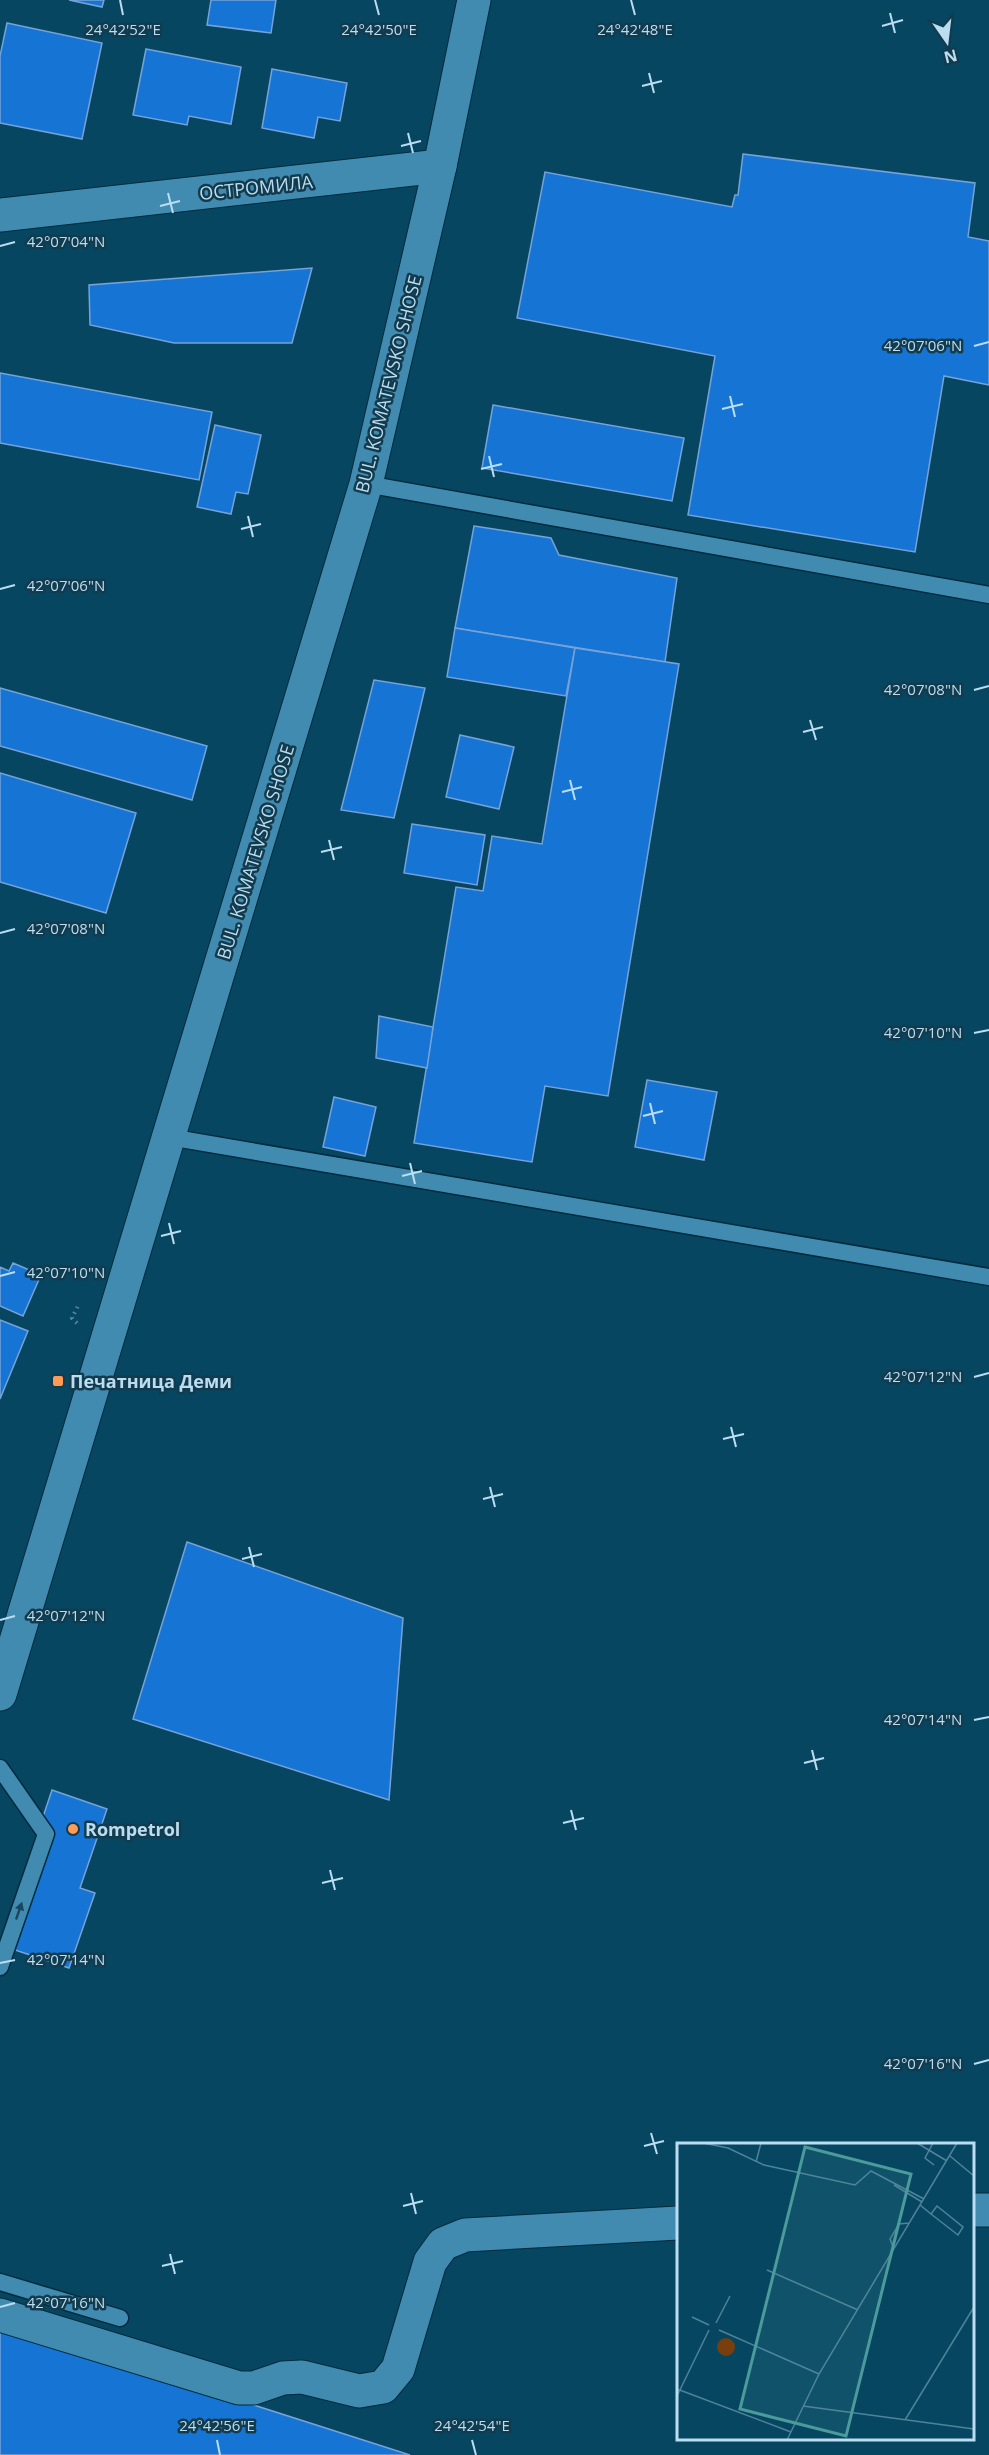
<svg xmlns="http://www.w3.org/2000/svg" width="989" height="2455" viewBox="0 0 989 2455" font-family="'Open Sans',sans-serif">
<rect width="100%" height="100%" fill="#074661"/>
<g fill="#1675d4" stroke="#76a2d8" stroke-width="1.5">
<path d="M 69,0 L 104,0 L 102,7 Z"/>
<path d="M 211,0 L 276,0 L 271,33 L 207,25 Z"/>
<path d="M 7,23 L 102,43 L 82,139 L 0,123 L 0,56 Z"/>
<path d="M 146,49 L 241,67 L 231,124 L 189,116 L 187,125 L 133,115 Z"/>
<path d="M 272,69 L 347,83 L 340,121 L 318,117 L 314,138 L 262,128 Z"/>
<path d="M 743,154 L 975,183 L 968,237 L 989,241 L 989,385 L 944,376 L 915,552 L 688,515 L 715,356 L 517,318 L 545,172 L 732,207 L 735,195 L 738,195 Z"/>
<path d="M 312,268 L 292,343 L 174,343 L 90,325 L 89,285 Z"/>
<path d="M 0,373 L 212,412 L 199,480 L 0,443 Z"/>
<path d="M 493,405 L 684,438 L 672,501 L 482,468 Z"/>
<path d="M 215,425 L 261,435 L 248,494 L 236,492 L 231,514 L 197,507 Z"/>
<path d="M 474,526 L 551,538 L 559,555 L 677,578 L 665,662 L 455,628 Z"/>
<path d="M 455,628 L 575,648 L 566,696 L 447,677 Z"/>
<path d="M 575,648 L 679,664 L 608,1096 L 545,1086 L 532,1162 L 414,1143 L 456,887 L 483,891 L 492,836 L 542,844 Z"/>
<path d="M 374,680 L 425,688 L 394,818 L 341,810 Z"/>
<path d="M 0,688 L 207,746 L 192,800 L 0,746 Z"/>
<path d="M 460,735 L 514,747 L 499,809 L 446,797 Z"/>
<path d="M 0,773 L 136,813 L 106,913 L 0,882 Z"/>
<path d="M 412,824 L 485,835 L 477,885 L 404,873 Z"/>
<path d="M 379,1016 L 433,1027 L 427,1068 L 376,1058 Z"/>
<path d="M 647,1080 L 717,1092 L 704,1160 L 635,1147 Z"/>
<path d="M 334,1097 L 376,1107 L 365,1156 L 323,1147 Z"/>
<path d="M 13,1263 L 41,1275 L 23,1316 L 0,1306 L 0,1267 L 9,1271 Z"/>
<path d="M 0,1320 L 28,1331 L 0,1399 Z"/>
<path d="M 187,1542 L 403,1618 L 389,1800 L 133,1719 Z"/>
<path d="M 52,1790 L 107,1809 L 80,1888 L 95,1893 L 69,1968 L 0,1945 Z"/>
<path d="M 0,2324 L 410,2455 L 0,2455 Z"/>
</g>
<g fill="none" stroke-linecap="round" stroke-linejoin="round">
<g stroke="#012b3e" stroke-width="19">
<g id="lane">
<path d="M 366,484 L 989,595"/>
<path d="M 169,1137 L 989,1277"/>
<path d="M 0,1768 L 46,1834 L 0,1967"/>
<path d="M 0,2282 L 120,2318"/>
</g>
</g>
<g stroke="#012b3e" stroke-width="35">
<g id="street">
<path d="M 0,215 L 440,166"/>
<path d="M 972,2210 L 989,2210"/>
<path d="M 0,2315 L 239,2388 L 254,2388 L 283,2378 L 302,2377 L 359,2391 L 383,2387 L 398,2369 L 430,2262 L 443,2244 L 465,2235 L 678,2223"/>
</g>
</g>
<g stroke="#012b3e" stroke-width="35">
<path id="secondary" d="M 0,1694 L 366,484 L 440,166 L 474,0"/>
</g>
<path stroke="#598ba3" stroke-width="4" stroke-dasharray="1.5 4.5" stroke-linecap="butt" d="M 77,1323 L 72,1318 L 79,1304"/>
<use href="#lane" stroke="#428bb0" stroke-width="16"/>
<use href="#street" stroke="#428bb0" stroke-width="33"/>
<use href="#secondary" stroke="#428bb0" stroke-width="33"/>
</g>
<defs><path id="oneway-solid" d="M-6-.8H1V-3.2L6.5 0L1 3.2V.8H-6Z" transform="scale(1.5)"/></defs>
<use fill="#1a475d" href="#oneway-solid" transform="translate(19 1911) rotate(-71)"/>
<path fill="none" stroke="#baddf1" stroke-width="2" d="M 120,0 L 123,15M 375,0 L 379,15M 631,0 L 635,15M 890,13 L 895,33M 882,26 L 903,20M 649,73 L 654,93M 642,86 L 662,81M 408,133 L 413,153M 401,146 L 421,141M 168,193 L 173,213M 160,206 L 180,201M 0,246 L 15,242M 974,346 L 989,342M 730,396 L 735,417M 722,409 L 743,404M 489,456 L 494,477M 481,469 L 502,464M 248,516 L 253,537M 241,529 L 261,524M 0,589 L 15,585M 974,690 L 989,686M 810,720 L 816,740M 803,732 L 823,727M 570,780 L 575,800M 562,792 L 582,787M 329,840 L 334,860M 321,852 L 342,847M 0,933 L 15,929M 974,1033 L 989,1030M 650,1103 L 655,1124M 643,1116 L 663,1111M 410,1163 L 415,1184M 402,1176 L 422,1171M 169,1223 L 174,1244M 161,1236 L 181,1231M 0,1276 L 15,1272M 974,1377 L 989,1373M 731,1427 L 736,1447M 723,1439 L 744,1434M 490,1487 L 495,1507M 483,1499 L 503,1494M 249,1547 L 254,1567M 242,1559 L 262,1554M 0,1620 L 15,1616M 974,1720 L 989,1717M 812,1750 L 817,1770M 804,1763 L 824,1758M 571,1810 L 576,1830M 563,1823 L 584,1818M 330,1870 L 335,1890M 322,1883 L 343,1878M 0,1963 L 15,1960M 974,2064 L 989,2060M 651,2133 L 657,2154M 644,2146 L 664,2141M 411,2193 L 416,2214M 403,2206 L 423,2201M 170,2254 L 175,2274M 162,2266 L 183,2261M 0,2307 L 15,2303M 217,2440 L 220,2455M 472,2440 L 476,2455"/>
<g fill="#fe9c57" stroke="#133b4e" stroke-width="2">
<rect x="52" y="1375" width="12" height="12" rx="3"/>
<circle cx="73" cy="1829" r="6"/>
</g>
<g text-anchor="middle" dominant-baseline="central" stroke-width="5" stroke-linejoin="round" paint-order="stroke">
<g font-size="18" fill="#baddf1" stroke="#133b4e">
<text transform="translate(256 187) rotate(-6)">ОСТРОМИЛА</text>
<text transform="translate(388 384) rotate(-76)">BUL. KOMATEVSKO SHOSE</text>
<text transform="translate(255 852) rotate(-73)">BUL. KOMATEVSKO SHOSE</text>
</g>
<g font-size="18" font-weight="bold" fill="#baddf1" stroke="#133b4e" text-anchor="start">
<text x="70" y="1381">Печатница Деми</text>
<text x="85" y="1829">Rompetrol</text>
</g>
</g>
<g transform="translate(677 2143)">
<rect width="297" height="297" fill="#074661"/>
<path d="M40 204a9 9 0 1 1 18 0a9 9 0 1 1-18 0Z" fill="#783e0e"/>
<path fill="none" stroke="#4f829b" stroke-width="1.5" d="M 26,0 L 51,5 L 87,22 L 178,42 L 194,28 L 247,56M 240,0 L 270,18M 256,0 L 248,15 L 257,22M 273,13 L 297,33M 79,19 L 84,0M 217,42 L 245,59M 243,62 L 254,71 L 281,92 L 286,84 L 260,63 L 254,71M 217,106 L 213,96 L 222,81 L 232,80M 90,127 L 181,167M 15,174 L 32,182M 39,180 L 53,153M 42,187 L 142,231M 0,246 L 114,289M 0,253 L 32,187M 126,263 L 297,286M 228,277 L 297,164M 110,297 L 142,231 L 280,0"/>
<path fill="#4b9a9c" fill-opacity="0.15" stroke="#4b9a9c" stroke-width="3" d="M 128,4 L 234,31 L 169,293 L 63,266 Z"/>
<rect width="297" height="297" fill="none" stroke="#baddf1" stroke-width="3"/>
</g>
<g font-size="15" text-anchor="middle" fill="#baddf1" stroke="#133b4e" stroke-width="5" stroke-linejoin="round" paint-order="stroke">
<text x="123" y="35">24°42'52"E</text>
<text x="379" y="35">24°42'50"E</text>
<text x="635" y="35">24°42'48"E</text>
<text x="66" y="247">42°07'04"N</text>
<text x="923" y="351">42°07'06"N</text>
<text x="66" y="591">42°07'06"N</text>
<text x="923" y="695">42°07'08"N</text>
<text x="66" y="934">42°07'08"N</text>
<text x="923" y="1038">42°07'10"N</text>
<text x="66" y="1278">42°07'10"N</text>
<text x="923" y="1382">42°07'12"N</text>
<text x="66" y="1621">42°07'12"N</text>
<text x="923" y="1725">42°07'14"N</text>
<text x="66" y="1965">42°07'14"N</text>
<text x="923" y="2069">42°07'16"N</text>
<text x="66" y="2308">42°07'16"N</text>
<text x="217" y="2431">24°42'56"E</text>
<text x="472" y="2431">24°42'54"E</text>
</g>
<g transform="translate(947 42) rotate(166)" stroke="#133b4e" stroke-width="4.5" paint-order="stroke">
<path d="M0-4.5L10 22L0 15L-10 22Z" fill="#baddf1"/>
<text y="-9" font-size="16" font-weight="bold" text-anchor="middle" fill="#baddf1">N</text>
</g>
</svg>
